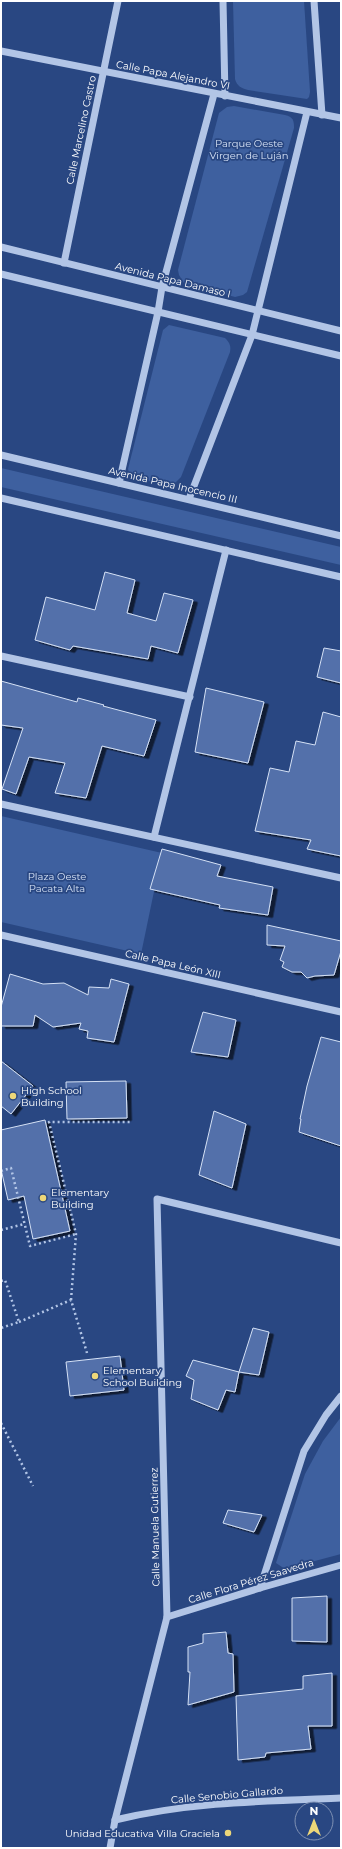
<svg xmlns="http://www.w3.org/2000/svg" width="342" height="1849" viewBox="0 0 342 1849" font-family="Montserrat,sans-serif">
<defs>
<filter id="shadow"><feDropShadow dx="4.5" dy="2.5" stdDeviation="0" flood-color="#0009"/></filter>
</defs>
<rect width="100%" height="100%" fill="#294782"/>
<g fill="#3e609f">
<path d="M 233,1 L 304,1 L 310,92 L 309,97 L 307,99 L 248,90 C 241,88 237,86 235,79 Z"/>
<path d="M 234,106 L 285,115 C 293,117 294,120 294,128 L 247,292 L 243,295 L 235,297 L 184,283 L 179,275 L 178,270 L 219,113 L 227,107 Z"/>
<path d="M 169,325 L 225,338 C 230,343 231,346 230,352 L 181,477 L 174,484 L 168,486 L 130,476 L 128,469 L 163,330 Z"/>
<path d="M 1,468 L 341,547 L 341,565 L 1,487 Z"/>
<path d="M 1,816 L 162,853 L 141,954 L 1,922 Z"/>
<path d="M 341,1417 L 341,1554 L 285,1569 L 276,1563 L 305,1474 L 323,1441 Z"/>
</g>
<g fill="#5270aa" stroke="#d5e1f5" filter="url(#shadow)">
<path d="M 105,572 L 135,580 L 127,613 L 156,621 L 164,593 L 193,600 L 178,653 L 151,646 L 148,659 L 73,646 L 70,650 L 35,640 L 46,597 L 95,610 Z"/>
<path d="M 324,648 L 341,651 L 341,683 L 317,677 Z"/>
<path d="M 1,681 L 77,702 L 78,698 L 104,705 L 103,706 L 156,720 L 144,756 L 102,746 L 86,798 L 55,793 L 65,763 L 29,757 L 16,794 L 2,789 L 23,728 L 1,725 Z"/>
<path d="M 206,688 L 264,702 L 248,763 L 195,752 Z"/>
<path d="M 323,712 L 341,717 L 341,856 L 307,849 L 311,840 L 255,831 L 270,768 L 289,772 L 296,741 L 315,745 Z"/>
<path d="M 162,849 L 221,865 L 217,876 L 273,887 L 268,915 L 219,908 L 220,905 L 150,889 Z"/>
<path d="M 267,925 L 341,941 L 341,951 L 334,975 L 315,976 L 307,978 L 301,972 L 292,972 L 282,967 L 284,962 L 280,960 L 285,946 L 267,945 Z"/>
<path d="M 10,974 L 43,984 L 64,983 L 88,995 L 89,987 L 109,988 L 111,979 L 129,984 L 114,1042 L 87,1038 L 88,1031 L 79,1029 L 81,1023 L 53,1027 L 35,1015 L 33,1026 L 1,1026 L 1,1007 Z"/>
<path d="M 203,1012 L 236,1020 L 228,1057 L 191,1052 Z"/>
<path d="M 321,1037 L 341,1042 L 341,1146 L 299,1132 L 301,1119 L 300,1119 L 307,1086 Z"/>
<path d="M 1,1061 L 33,1086 L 11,1114 L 1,1106 Z"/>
<path d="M 126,1081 L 127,1118 L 67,1119 L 66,1082 Z"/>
<path d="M 214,1111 L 246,1124 L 232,1188 L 199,1175 Z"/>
<path d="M 45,1120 L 70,1231 L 33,1239 L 24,1196 L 8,1200 L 1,1169 L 1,1130 Z"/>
<path d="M 253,1328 L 269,1332 L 259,1375 L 239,1372 Z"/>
<path d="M 120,1356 L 124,1390 L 70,1396 L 66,1362 Z"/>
<path d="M 193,1360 L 239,1372 L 235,1392 L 226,1390 L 218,1410 L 191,1399 L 194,1380 L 186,1376 Z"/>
<path d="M 228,1510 L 262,1515 L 254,1532 L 223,1523 Z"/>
<path d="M 327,1596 L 327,1642 L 292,1641 L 292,1598 Z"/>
<path d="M 226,1632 L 228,1653 L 233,1654 L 234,1692 L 188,1705 L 190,1672 L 188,1672 L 188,1647 L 203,1643 L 203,1634 Z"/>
<path d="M 332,1673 L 332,1726 L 308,1726 L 311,1749 L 266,1753 L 265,1757 L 238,1760 L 236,1696 L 303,1689 L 303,1676 Z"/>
</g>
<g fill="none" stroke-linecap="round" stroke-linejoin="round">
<g stroke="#b2c5e6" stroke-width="2.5" stroke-dasharray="2 3" stroke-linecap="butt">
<path d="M 1,1171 L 11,1168 L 30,1246 L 76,1234"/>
<path d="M 1,1230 L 24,1224"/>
<path d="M 1,1281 L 5,1280 L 19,1322 L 1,1328"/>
<path d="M 71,1300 L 76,1234 L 49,1122 L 132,1122"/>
<path d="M 19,1322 L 71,1300 L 87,1353"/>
<path d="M 1,1423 L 33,1486"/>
</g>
<g stroke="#b2c5e6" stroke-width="7">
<path d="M 223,1 L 225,96"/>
<path d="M 314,1 L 322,115"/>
<path d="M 1,51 L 341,118"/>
<path d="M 1,247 L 341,331"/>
<path d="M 64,263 L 118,1"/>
<path d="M 1,274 L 341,356"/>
<path d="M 1,455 L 341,536"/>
<path d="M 119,483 L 158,312 L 162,287 L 214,94"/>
<path d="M 1,498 L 341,577"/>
<path d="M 189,499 L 252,335 L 307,112"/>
<path d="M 1,656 L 190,697"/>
<path d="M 1,804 L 341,878"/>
<path d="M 154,837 L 226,550"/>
<path d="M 1,935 L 341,1012"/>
<path d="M 260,1588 L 304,1451 L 326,1415 L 341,1396"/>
<path d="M 167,1617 L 260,1588 L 341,1565"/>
<path d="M 115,1820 C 189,1802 266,1801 341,1798"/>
<path d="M 110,1848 L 115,1820 L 167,1617 L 157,1199 L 341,1243"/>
</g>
</g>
<g fill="#edd779" stroke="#294782" stroke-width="1.5">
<circle cx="13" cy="1096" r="4"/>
<circle cx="43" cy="1198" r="4"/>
<circle cx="95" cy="1376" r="4"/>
<circle cx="228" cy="1833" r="4"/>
</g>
<g text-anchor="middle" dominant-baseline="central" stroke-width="3.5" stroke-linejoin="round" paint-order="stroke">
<g font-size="10" fill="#fff" stroke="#294782">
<text transform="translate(173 75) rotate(11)">Calle Papa Alejandro VI</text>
<text transform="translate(81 130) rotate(-78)">Calle Marcelino Castro</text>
<text transform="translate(173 280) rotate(14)">Avenida Papa Damaso I</text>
<text transform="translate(173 485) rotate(13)">Avenida Papa Inocencio III</text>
<text transform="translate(173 964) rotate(13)">Calle Papa León XIII</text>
<text transform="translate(155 1527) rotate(-91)">Calle Manuela Gutierrez</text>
<text transform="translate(251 1581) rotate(-17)">Calle Flora Pérez Saavedra</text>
<text transform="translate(227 1795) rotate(-5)">Calle Senobio Gallardo</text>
</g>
<g font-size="10" fill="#d5e1f5" stroke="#294782">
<text x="249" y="143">Parque Oeste<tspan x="249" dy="12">Virgen de Luján</tspan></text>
<text x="57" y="876">Plaza Oeste<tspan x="57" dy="12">Pacata Alta</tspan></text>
</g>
<g font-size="10" fill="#fff" stroke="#294782" text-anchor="start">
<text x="21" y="1090">High School<tspan x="21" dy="12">Building</tspan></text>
<text x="51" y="1192">Elementary<tspan x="51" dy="12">Building</tspan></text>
<text x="103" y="1370">Elementary<tspan x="103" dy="12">School Building</tspan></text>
<text x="220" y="1833" text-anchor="end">Unidad Educativa Villa Graciela</text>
</g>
</g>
<rect width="342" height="1849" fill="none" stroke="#ffffff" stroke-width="4"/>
<g transform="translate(314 1821)"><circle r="19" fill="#294782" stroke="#7f91b4"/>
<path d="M0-3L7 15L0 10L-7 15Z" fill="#edd779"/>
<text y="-6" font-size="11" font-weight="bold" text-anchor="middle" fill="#ffffff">N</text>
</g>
</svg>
